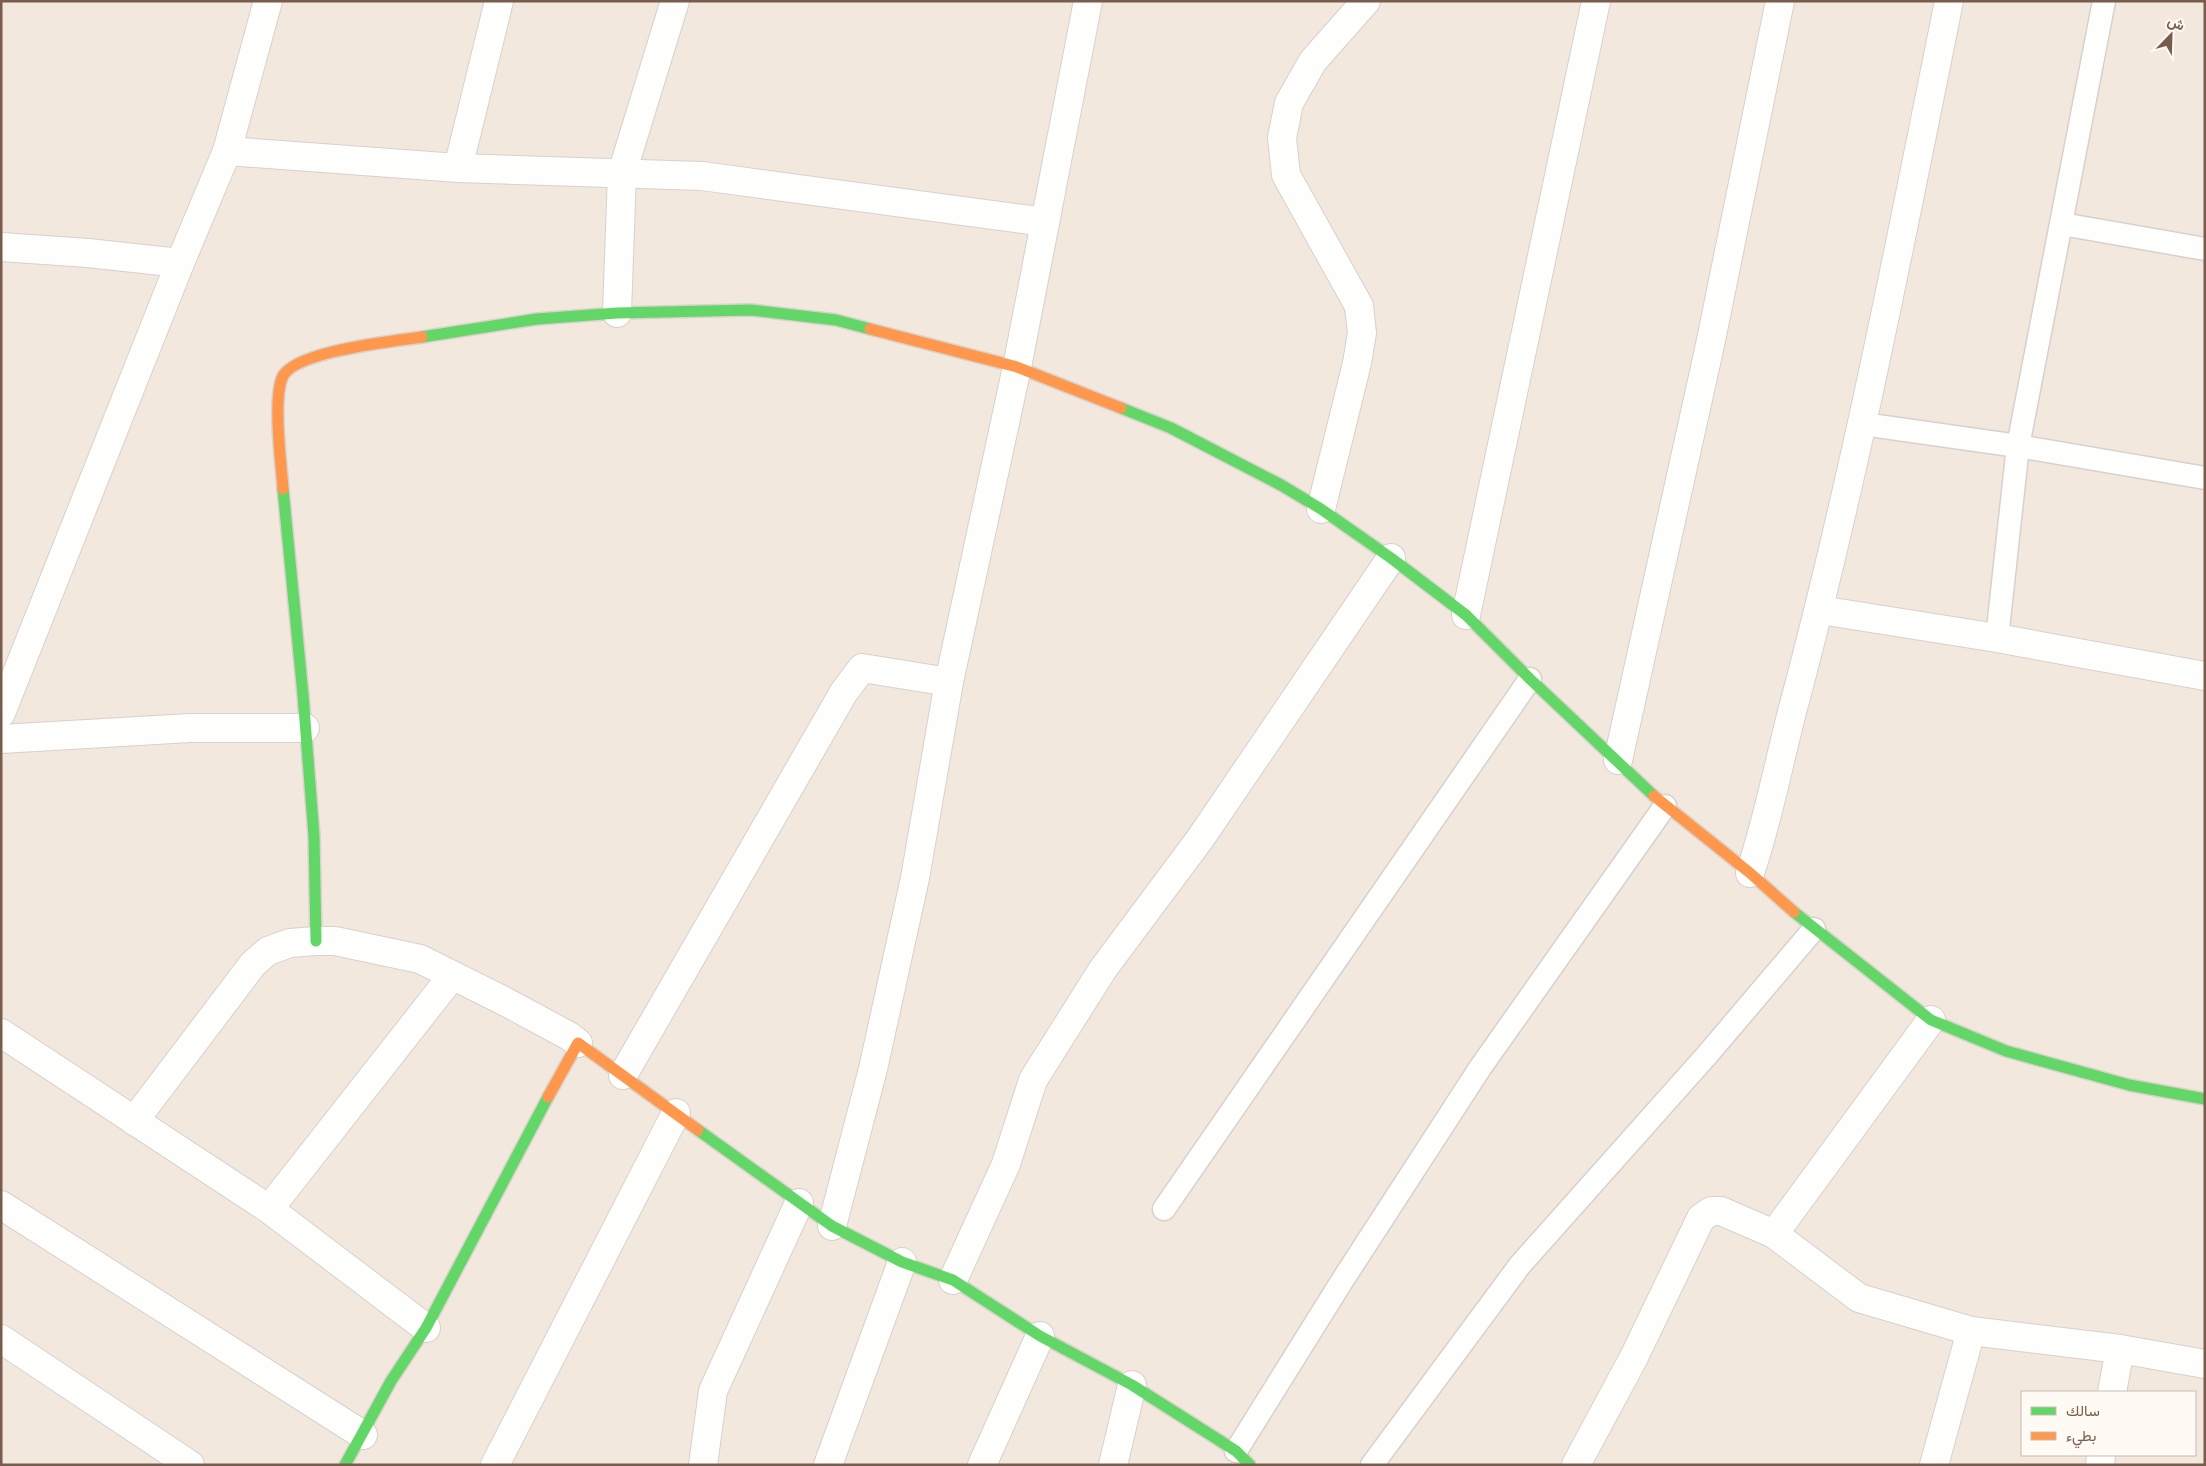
<svg xmlns="http://www.w3.org/2000/svg" width="2206" height="1466" viewBox="0 0 2206 1466" font-family="'Space Grotesk',Vazirmatn,sans-serif">
<rect width="100%" height="100%" fill="#f9f5f0"/>
<path fill="#f2e8de" fill-rule="evenodd" d="M 1,1 L 2205,1 L 2205,1465 L 1,1465 ZM 2022,1392 L 2195,1392 L 2195,1455 L 2022,1455 Z"/>
<g fill="none" stroke-linecap="round" stroke-linejoin="round">
<g stroke="#d7d1cb" stroke-width="25">
<g id="lane">
<path d="M 2062,224 L 2205,249"/>
<path d="M 1863,424 L 2018,446 L 2205,478"/>
<path d="M 1997,638 L 2018,446 L 2104,1"/>
<path d="M 1164,1209 L 1530,679"/>
<path d="M 1236,1451 L 1342,1281 L 1480,1068 L 1665,806"/>
<path d="M 1372,1465 L 1520,1265 L 1707,1055 L 1814,929"/>
</g>
</g>
<g stroke="#d7d1cb" stroke-width="30">
<g id="street">
<path d="M 268,1 L 227,151 L 458,168 L 702,176 L 1045,222"/>
<path d="M 458,168 L 499,1"/>
<path d="M 1,247 L 88,253 L 180,263"/>
<path d="M 617,313 L 622,173 L 675,1"/>
<path d="M 1321,509 L 1357,363 L 1362,333 L 1359,306 L 1286,175 L 1282,138 L 1289,103 L 1313,61 L 1366,1"/>
<path d="M 1820,610 L 1997,638 L 2205,676"/>
<path d="M 1466,615 L 1596,1"/>
<path d="M 1,713 L 180,263 L 227,151"/>
<path d="M 1,739 L 190,728 L 305,728"/>
<path d="M 1618,760 L 1710,345 L 1780,1"/>
<path d="M 1750,873 C 1768,820 1778,766 1792,712 C 1855,477 1901,239 1949,1"/>
<path d="M 1,1033 L 269,1209 L 426,1328"/>
<path d="M 623,1075 L 844,692 L 862,668 L 949,682"/>
<path d="M 134,1121 L 253,964 L 268,951 L 290,943 L 316,941 L 335,941 L 420,959 L 506,1002 L 569,1036 L 578,1043"/>
<path d="M 1,1205 L 363,1435"/>
<path d="M 269,1209 L 452,976"/>
<path d="M 832,1226 L 873,1069 L 915,878 L 949,682 L 1017,367 L 1088,1"/>
<path d="M 1774,1234 L 1859,1298 L 1971,1331"/>
<path d="M 953,1280 L 1006,1164 L 1033,1080 L 1103,969 L 1200,839 L 1391,558"/>
<path d="M 1,1339 L 190,1465"/>
<path d="M 2112,1392 L 2120,1349"/>
<path d="M 495,1465 L 676,1113"/>
<path d="M 703,1465 L 713,1391 L 799,1203"/>
<path d="M 828,1465 L 902,1262"/>
<path d="M 982,1465 L 1040,1336"/>
<path d="M 1113,1465 L 1132,1385"/>
<path d="M 1576,1465 L 1633,1359 L 1701,1218 L 1711,1211 L 1721,1211 L 1774,1234 L 1931,1020"/>
<path d="M 1934,1465 L 1971,1331 L 2120,1349 L 2205,1364"/>
<path d="M 2100,1465 L 2101,1455"/>
</g>
</g>
<g stroke="#d9d2cb" stroke-width="14">
<g id="fast">
<path d="M 422,337 L 537,319 L 617,313 L 751,310 L 836,320 L 870,329"/>
<path d="M 1121,408 L 1171,428 L 1281,485 L 1321,509 L 1391,558 L 1466,615 L 1530,679 L 1654,796"/>
<path d="M 283,489 L 303,695 L 314,836 L 316,941"/>
<path d="M 1794,912 L 1931,1020 L 2006,1051 L 2129,1085 L 2205,1099"/>
<path d="M 698,1130 L 832,1226 L 902,1262 L 953,1280 L 1040,1336 L 1132,1385 L 1236,1451 L 1250,1465"/>
<path d="M 345,1465 L 391,1381 L 426,1328 L 548,1097"/>
</g>
</g>
<g stroke="#d9d2cb" stroke-width="14">
<g id="slow">
<path d="M 870,329 L 1017,367 L 1121,408"/>
<path d="M 283,489 C 281,462 273,401 282,378 C 292,351 395,341 422,337"/>
<path d="M 1654,796 L 1750,873 L 1794,912"/>
<path d="M 548,1097 L 578,1043 L 698,1130"/>
</g>
</g>
<use href="#lane" stroke="#fefefd" stroke-width="22"/>
<use href="#street" stroke="#fefefd" stroke-width="28"/>
<use href="#fast" stroke="#63d668" stroke-width="11"/>
<use href="#slow" stroke="#ff974d" stroke-width="11"/>
</g>
<rect width="2206" height="1466" fill="none" stroke="#7a5c4d" stroke-width="5"/>
<rect x="2021" y="1391" width="175" height="65" fill="#fffaf3" stroke="#cabbb1"/>
<rect x="2031" y="1407" width="25" height="8" fill="#63d668" stroke="#cabbb1"/>
<text x="2066" y="1416" font-size="15" fill="#7a5c4d">سالك</text>
<rect x="2031" y="1432" width="25" height="8" fill="#ff974d" stroke="#cabbb1"/>
<text x="2066" y="1441" font-size="15" fill="#7a5c4d">بطيء</text>
<g transform="translate(2171 35) rotate(23)" stroke="#fffaf3" stroke-width="4" paint-order="stroke">
<path d="M0-4L9 19L0 12L-9 19Z" fill="#7a5c4d"/>
<text y="-8" font-size="14" font-weight="bold" text-anchor="middle" fill="#7a5c4d">ش</text>
</g>
</svg>
